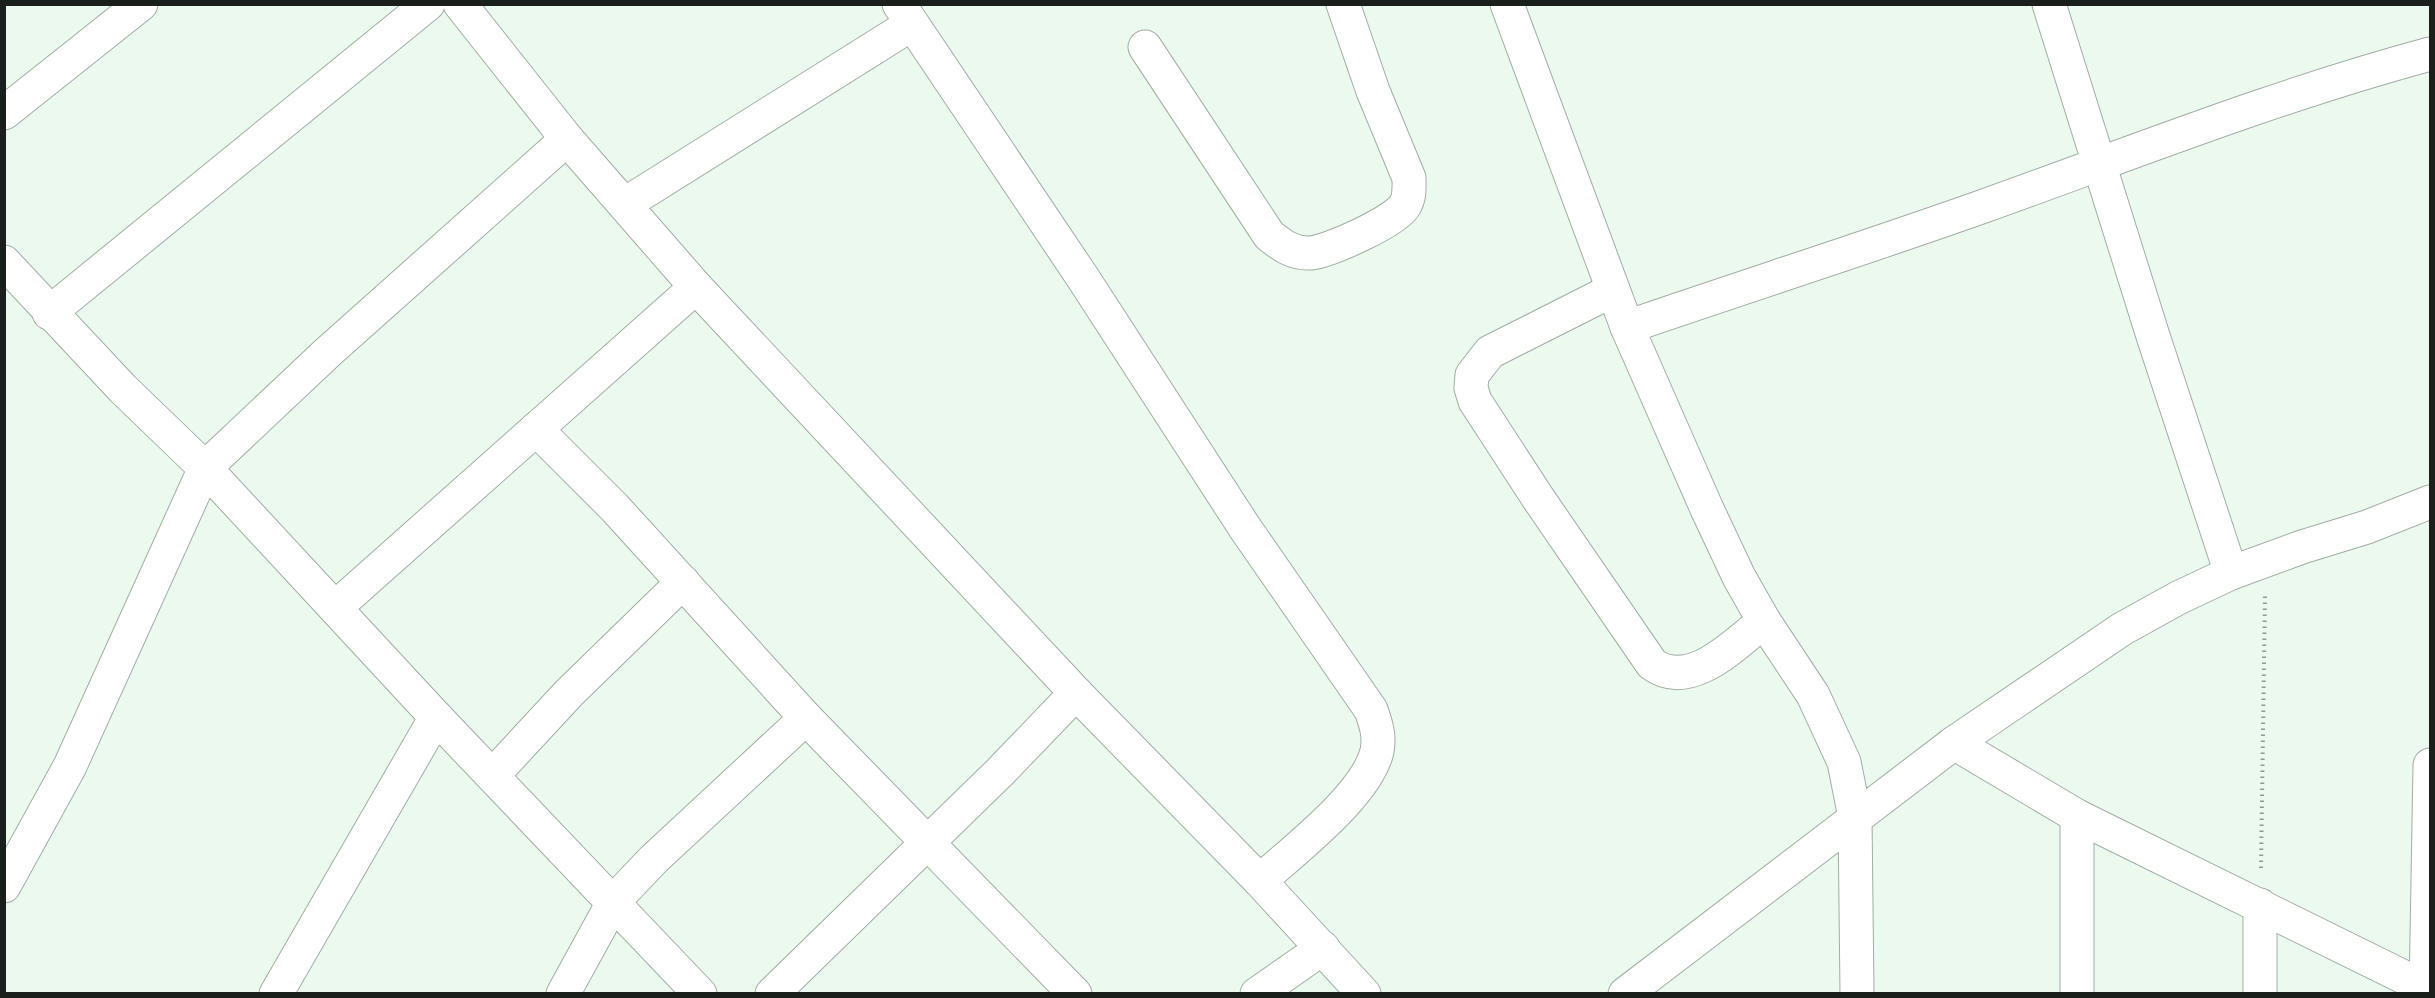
<svg xmlns="http://www.w3.org/2000/svg" width="2435" height="998" viewBox="0 0 2435 998" font-family="'Exo 2',sans-serif">
<rect width="100%" height="100%" fill="#ecf9ee"/>
<g fill="none" stroke-linecap="round" stroke-linejoin="round">
<g stroke="#a1ada3" stroke-width="35">
<g id="minor">
<path d="M 460,4 L 567,139 L 696,287 L 1076,693 L 1260,881 L 1364,994"/>
<path d="M 899,4 L 1083,278 L 1245,528 L 1371,710 C 1376,724 1380,736 1377,751 C 1367,795 1293,851 1260,881"/>
<path d="M 1507,4 L 1627,327 L 1707,509 L 1739,577 L 1764,621 L 1813,695 L 1844,762 L 1855,817 L 1857,994"/>
<path d="M 2049,4 L 2153,336 L 2231,573"/>
<path d="M 1145,47 L 1269,235 C 1281,245 1293,254 1311,253 C 1329,251 1397,221 1405,205 C 1410,197 1409,187 1409,178 L 1373,91 L 1343,4"/>
<path d="M 4,113 L 141,4"/>
<path d="M 625,204 L 912,24"/>
<path d="M 4,262 L 123,389 L 205,468 L 436,717 L 700,994"/>
<path d="M 1613,290 L 1490,352 L 1472,375 L 1471,388 L 1475,401 L 1538,498 L 1652,664 C 1690,692 1735,644 1764,621"/>
<path d="M 49,313 L 428,4"/>
<path d="M 1627,327 C 1746,286 1866,248 1984,206 C 2132,153 2278,95 2430,54"/>
<path d="M 536,429 L 614,507 L 806,718 L 1075,994"/>
<path d="M 336,607 L 696,287"/>
<path d="M 1954,743 L 2077,816 L 2430,990"/>
<path d="M 493,775 L 569,693 L 683,582"/>
<path d="M 4,886 L 70,766 L 205,468 L 327,353 L 567,139"/>
<path d="M 276,994 L 436,717"/>
<path d="M 563,994 L 614,901 L 654,859 L 806,718"/>
<path d="M 772,994 L 1000,772 L 1076,693"/>
<path d="M 1257,994 L 1323,948"/>
<path d="M 2077,994 L 2077,816"/>
<path d="M 2260,994 L 2260,905"/>
<path d="M 2426,994 L 2430,765"/>
</g>
</g>
<g stroke="#a1ada3" stroke-width="35">
<path id="major" d="M 1625,994 L 1954,743 L 2122,629 L 2178,598 L 2231,573 L 2302,547 L 2367,527 L 2430,502"/>
</g>
<path stroke="#919a92" stroke-width="4" stroke-dasharray="1.5 4.5" stroke-linecap="butt" d="M 2261,868 L 2265,596"/>
<use href="#minor" stroke="#fff" stroke-width="33"/>
<use href="#major" stroke="#fff" stroke-width="33"/>
</g>
<rect width="2435" height="998" fill="none" stroke="#1a1f1b" stroke-width="12"/>
</svg>
